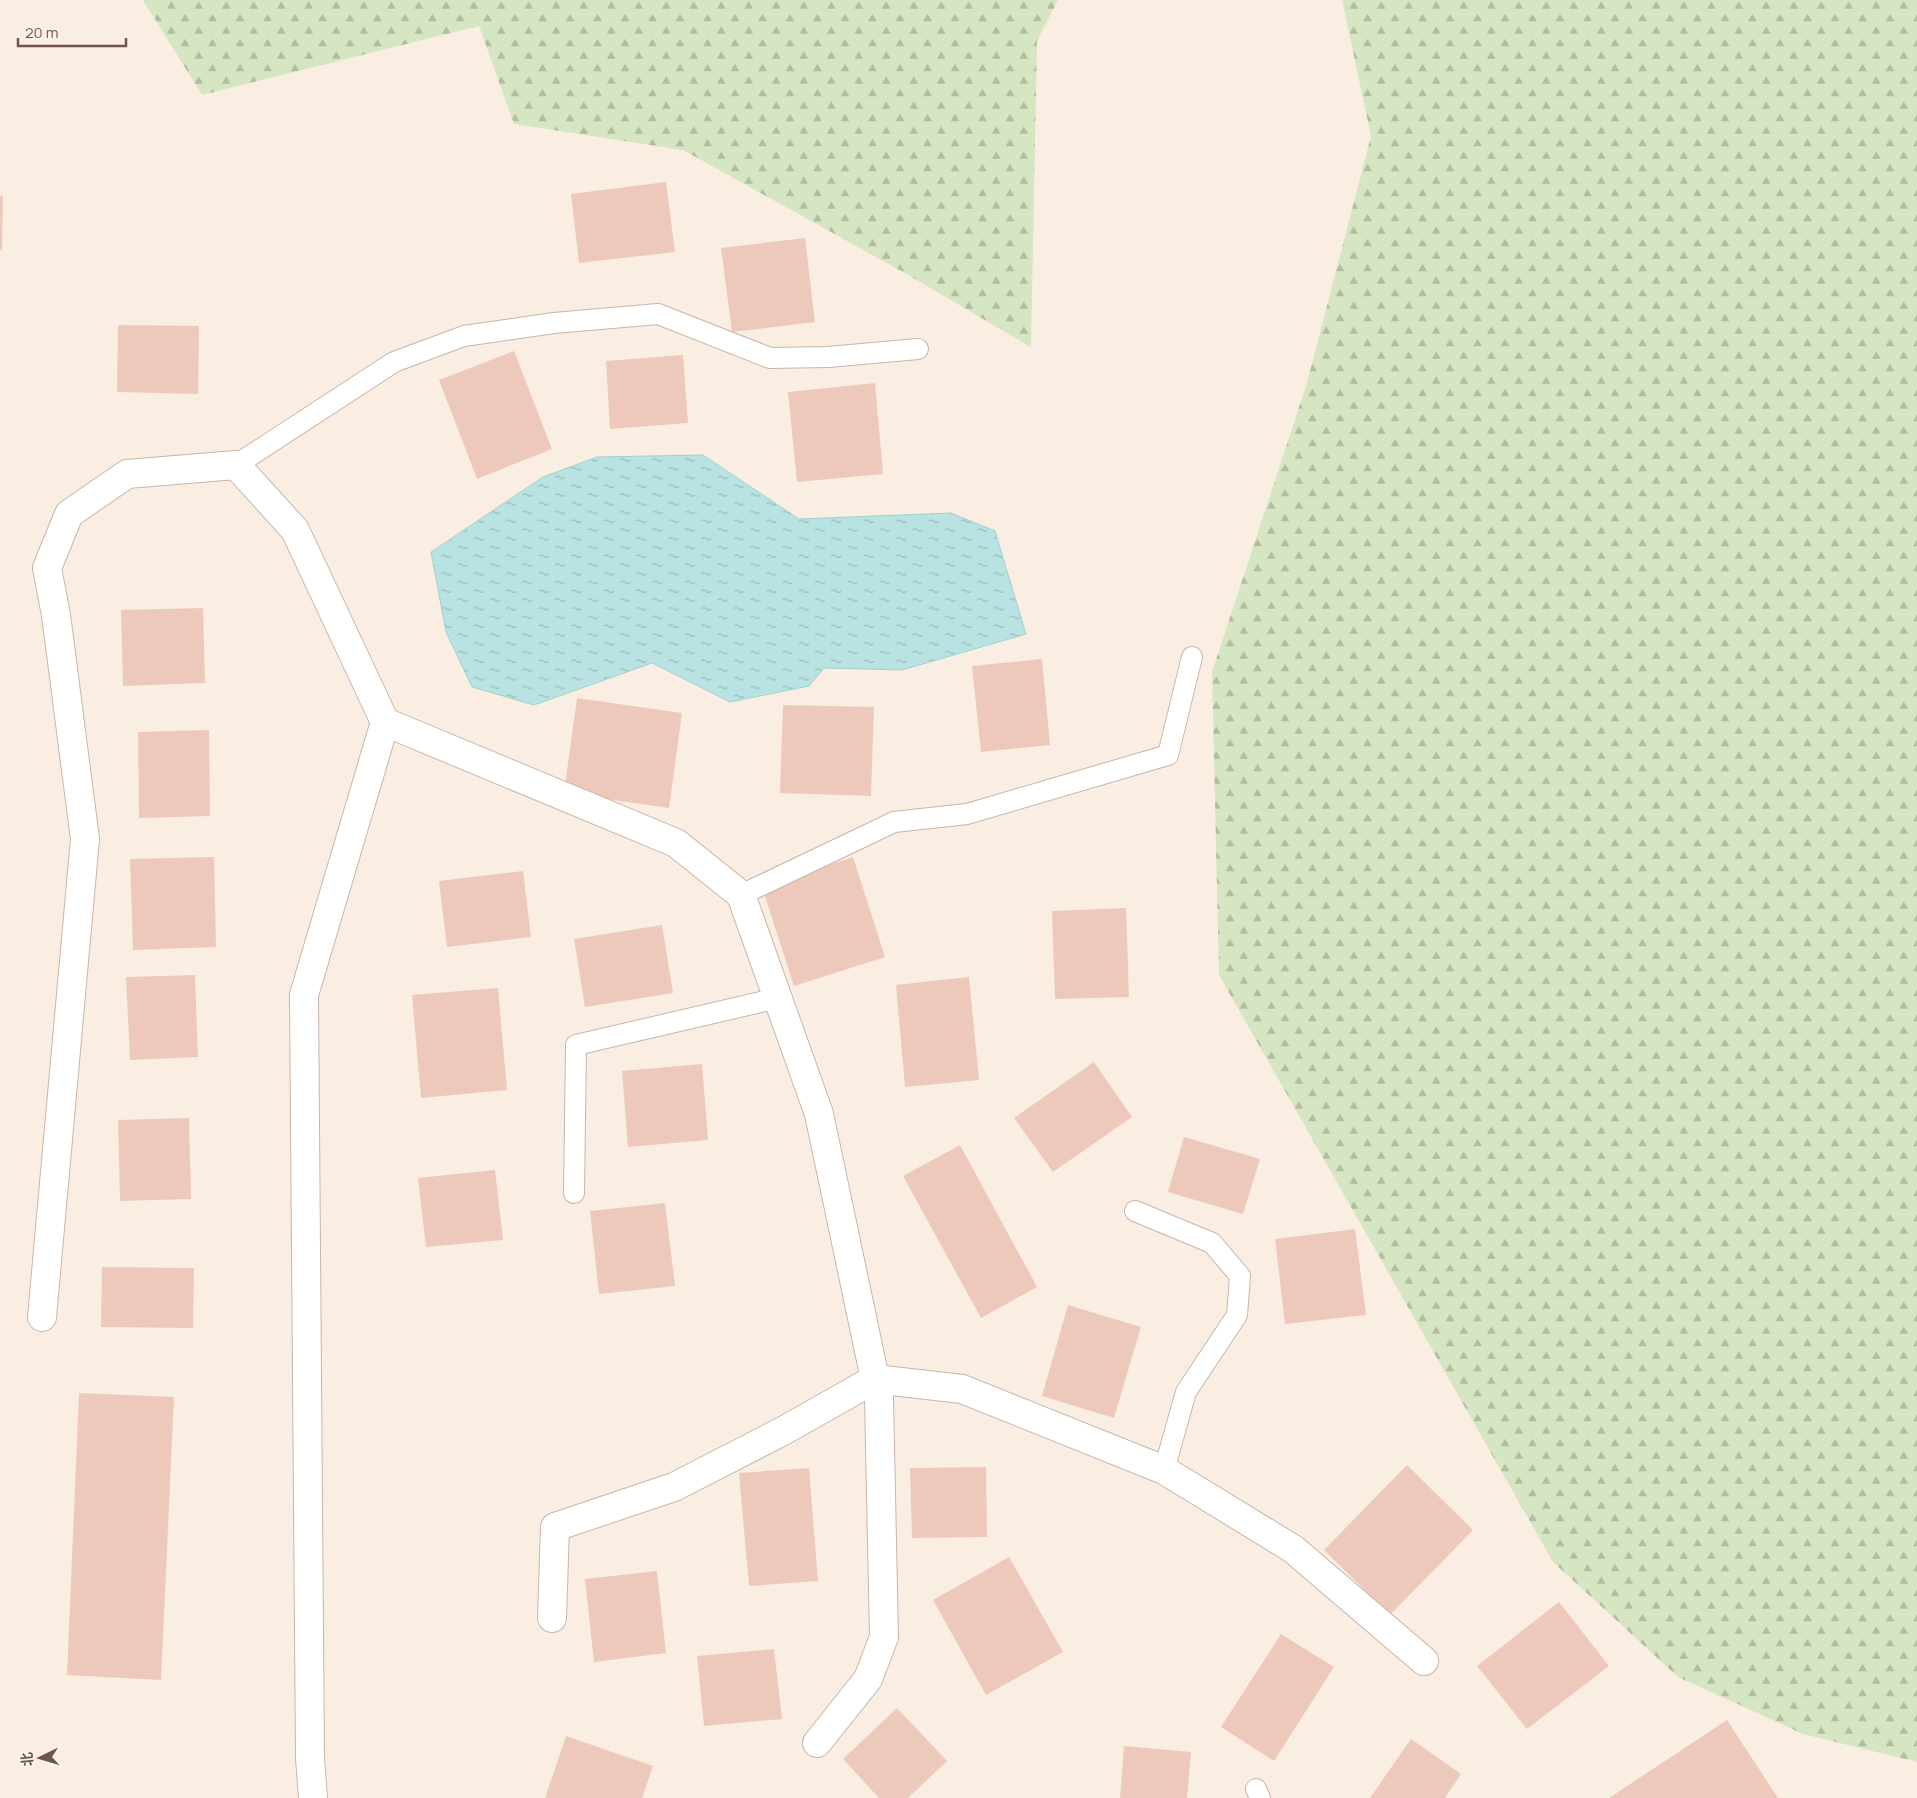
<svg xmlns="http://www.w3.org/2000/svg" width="1917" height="1798" viewBox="0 0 1917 1798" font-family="Manrope,'Noto Sans SC',sans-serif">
<defs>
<pattern id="forest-firs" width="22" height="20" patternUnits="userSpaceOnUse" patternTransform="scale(1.25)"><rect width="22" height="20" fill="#d6e6c2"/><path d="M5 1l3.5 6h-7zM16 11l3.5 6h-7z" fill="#b2bda0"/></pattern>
<pattern id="water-ripples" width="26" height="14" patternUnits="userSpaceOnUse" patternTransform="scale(1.25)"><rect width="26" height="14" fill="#b9e2e2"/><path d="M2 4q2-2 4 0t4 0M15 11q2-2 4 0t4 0" fill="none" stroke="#9bbab9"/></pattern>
</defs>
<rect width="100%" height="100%" fill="#faeee2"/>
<g fill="url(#forest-firs)">
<path d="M 143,0 L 1058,0 L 1037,41 L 1031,347 L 903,272 L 683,150 L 514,124 L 479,26 L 202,95 Z"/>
<path d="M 1342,0 L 1917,0 L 1917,1762 L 1803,1734 L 1678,1677 L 1553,1562 L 1219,975 L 1212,672 L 1307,383 L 1371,136 Z"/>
</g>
<path fill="url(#water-ripples)" stroke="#a0d2d3" d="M 703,455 L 799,519 L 951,513 L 995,531 L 1026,634 L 902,670 L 824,668 L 809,686 L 730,702 L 652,663 L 534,705 L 472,687 L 446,632 L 431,552 L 543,477 L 597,457 Z"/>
<g fill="#edc9bc">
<path d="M 666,182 L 675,252 L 579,263 L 571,194 Z"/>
<path d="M 0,196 L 3,196 L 2,250 L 0,250 Z"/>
<path d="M 805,238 L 815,322 L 732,332 L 721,248 Z"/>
<path d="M 118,325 L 199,326 L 198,394 L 117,392 Z"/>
<path d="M 514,351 L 552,449 L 477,479 L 439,380 Z"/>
<path d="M 683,355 L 688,423 L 610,429 L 606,361 Z"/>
<path d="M 875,383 L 883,474 L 797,482 L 788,392 Z"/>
<path d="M 203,608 L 205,683 L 123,686 L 121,610 Z"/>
<path d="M 1042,659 L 1050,745 L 981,752 L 972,666 Z"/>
<path d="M 577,698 L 682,713 L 669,808 L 564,793 Z"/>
<path d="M 783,705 L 874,707 L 871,796 L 780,793 Z"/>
<path d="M 209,730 L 210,816 L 139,818 L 138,732 Z"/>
<path d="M 214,857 L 216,947 L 133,950 L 130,859 Z"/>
<path d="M 853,857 L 885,957 L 794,986 L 762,887 Z"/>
<path d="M 523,871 L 531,937 L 447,947 L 439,881 Z"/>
<path d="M 1126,908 L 1129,997 L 1055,999 L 1052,911 Z"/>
<path d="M 662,925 L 673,993 L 585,1007 L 574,939 Z"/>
<path d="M 195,975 L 198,1057 L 130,1060 L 126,977 Z"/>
<path d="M 969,977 L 979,1080 L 905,1087 L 896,985 Z"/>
<path d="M 498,988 L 507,1090 L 421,1098 L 412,995 Z"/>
<path d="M 1094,1062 L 1132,1117 L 1053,1172 L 1014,1118 Z"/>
<path d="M 702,1064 L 708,1140 L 628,1147 L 622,1071 Z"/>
<path d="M 189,1118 L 191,1199 L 120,1201 L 118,1120 Z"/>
<path d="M 1184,1137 L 1260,1159 L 1243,1214 L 1168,1192 Z"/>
<path d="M 960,1145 L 1037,1287 L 981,1318 L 903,1176 Z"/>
<path d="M 495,1170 L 503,1240 L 426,1247 L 418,1178 Z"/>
<path d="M 665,1203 L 675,1286 L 599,1294 L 590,1211 Z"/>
<path d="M 1355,1229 L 1366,1315 L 1285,1324 L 1275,1239 Z"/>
<path d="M 102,1267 L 194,1268 L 193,1328 L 101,1327 Z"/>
<path d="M 1068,1305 L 1141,1327 L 1114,1418 L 1042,1396 Z"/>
<path d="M 79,1393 L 174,1397 L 161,1680 L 67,1675 Z"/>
<path d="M 1407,1465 L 1473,1530 L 1390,1615 L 1324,1550 Z"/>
<path d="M 986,1467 L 987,1537 L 912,1538 L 910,1468 Z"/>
<path d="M 809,1468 L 818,1581 L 749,1586 L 739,1473 Z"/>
<path d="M 1009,1557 L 1063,1652 L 986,1695 L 933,1600 Z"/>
<path d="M 657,1571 L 666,1653 L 594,1662 L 585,1579 Z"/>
<path d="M 1559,1602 L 1609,1666 L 1527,1729 L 1477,1666 Z"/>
<path d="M 1281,1634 L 1334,1667 L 1274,1761 L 1221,1727 Z"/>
<path d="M 774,1649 L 782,1719 L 704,1726 L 697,1656 Z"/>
<path d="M 897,1708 L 947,1761 L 908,1798 L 879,1798 L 843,1759 Z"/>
<path d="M 1727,1720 L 1778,1798 L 1609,1798 Z"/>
<path d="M 566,1736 L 653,1766 L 642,1798 L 545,1798 Z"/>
<path d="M 1411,1739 L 1461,1774 L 1445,1798 L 1370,1798 Z"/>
<path d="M 1124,1746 L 1191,1752 L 1187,1798 L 1120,1798 Z"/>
</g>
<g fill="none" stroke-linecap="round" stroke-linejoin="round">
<g stroke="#cab4aa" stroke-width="22">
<g id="service">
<path d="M 236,465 L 394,362 L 464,336 L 554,323 L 658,314 L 770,358 L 828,357 L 918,349"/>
<path d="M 741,895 L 894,822 L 967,814 L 1168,755 L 1192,657"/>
<path d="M 574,1193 L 576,1045 L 778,998"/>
<path d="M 1135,1211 L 1212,1243 L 1240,1276 L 1237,1315 L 1186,1392 L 1164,1470"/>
<path d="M 1256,1789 L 1260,1798"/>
</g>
</g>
<g stroke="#cab4aa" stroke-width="30">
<g id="minor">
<path d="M 385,722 L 676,843 L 741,895 L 819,1114 L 879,1398 L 884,1637 L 868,1679 L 817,1743"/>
<path d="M 42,1317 L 85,839 L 56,615 L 47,568 L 69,514 L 127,474 L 236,465 L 295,530 L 385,722 L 304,995 L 310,1758 L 313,1798"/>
<path d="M 552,1618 L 555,1527 L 674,1487 L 783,1431 L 875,1379 L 962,1389 L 1164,1470 L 1293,1549 L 1424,1661"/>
</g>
</g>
<use href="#service" stroke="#fff" stroke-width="20"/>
<use href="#minor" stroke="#fff" stroke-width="28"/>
</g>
<g transform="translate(40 1758) rotate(265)" stroke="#fdf2e8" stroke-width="4" paint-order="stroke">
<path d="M0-4L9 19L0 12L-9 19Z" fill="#70534b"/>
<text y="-8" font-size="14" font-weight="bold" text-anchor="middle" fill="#70534b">北</text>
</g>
<path d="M18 38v8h108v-8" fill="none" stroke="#70534b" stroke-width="2.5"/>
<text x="25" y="38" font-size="15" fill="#70534b" stroke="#fdf2e8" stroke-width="4" paint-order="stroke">20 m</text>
</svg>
